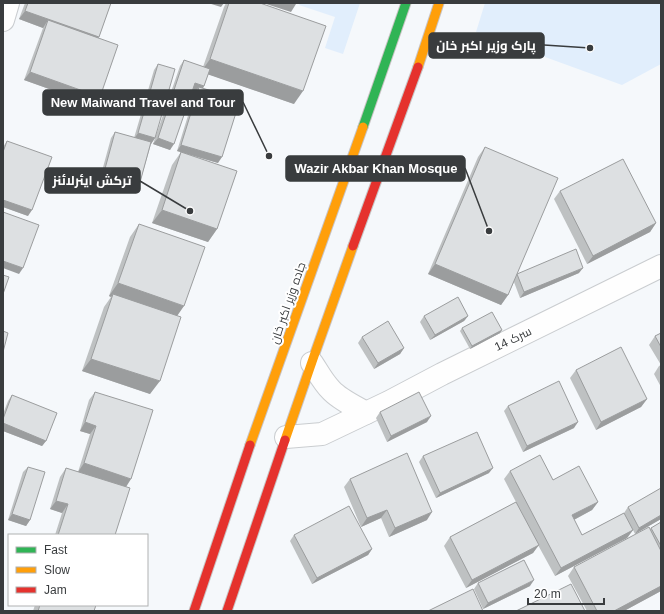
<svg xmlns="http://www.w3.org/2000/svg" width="664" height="614" viewBox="0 0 664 614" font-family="Helvetica,Cairo,sans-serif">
<rect width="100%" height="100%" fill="#f5f8fb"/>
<g fill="#e1eefc">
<path d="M 300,3 L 360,3 L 343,54 L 325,48 L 335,17 L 299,5 Z"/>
<path d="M 485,3 L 661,3 L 661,64 L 622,85 L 476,32 Z"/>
</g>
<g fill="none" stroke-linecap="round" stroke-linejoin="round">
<g stroke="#cacdd0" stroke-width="24">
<g id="street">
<path d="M 3,20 L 8,3"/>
<path d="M 312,363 C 318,372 323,382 331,390 C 339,399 354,406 366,413"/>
<path d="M 286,437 L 322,434 L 366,413 L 389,402 L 442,374 L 661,266"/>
</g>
</g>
<g stroke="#c8c3c3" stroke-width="11">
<path id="fast" d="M 363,127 L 406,3"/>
</g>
<g stroke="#c8c3c3" stroke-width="11">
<g id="slow">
<path d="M 418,67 L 439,3"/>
<path d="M 285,440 L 314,356 L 353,246"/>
<path d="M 250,445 L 363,127"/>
</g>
</g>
<g stroke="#c8c3c3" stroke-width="11">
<g id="jam">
<path d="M 353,246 L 418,67"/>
<path d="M 194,611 L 250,445"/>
<path d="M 227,611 L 285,440"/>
</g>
</g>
<use href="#street" stroke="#fefefe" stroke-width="22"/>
<use href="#fast" stroke="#30b455" stroke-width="9"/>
<use href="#slow" stroke="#ff9f0a" stroke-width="9"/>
<use href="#jam" stroke="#e5322d" stroke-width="9"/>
</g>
<g fill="#bec1c2">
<path d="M 25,3 L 111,3 L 98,38 L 94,105 L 24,80 L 43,28 L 19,19 Z"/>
<path d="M 226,3 L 260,3 L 294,104 L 208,74 L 203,89 L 218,163 L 177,151 L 195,93 L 196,91 L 193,90 L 170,150 L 153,144 L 180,66 L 184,60 L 203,67 L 224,7 Z"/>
<path d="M 158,64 L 155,138 L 151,144 L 139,186 L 135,191 L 99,182 L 111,138 L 115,132 L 134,138 L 154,70 Z"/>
<path d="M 7,141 L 28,216 L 3,207 L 3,147 Z"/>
<path d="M 485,147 L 517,274 L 579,273 L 520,298 L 514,282 L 508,295 L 501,305 L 428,274 L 478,157 Z"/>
<path d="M 181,152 L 217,229 L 208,242 L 152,223 L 172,165 Z"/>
<path d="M 560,191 L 656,223 L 650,232 L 587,264 L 554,199 Z"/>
<path d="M 139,224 L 177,316 L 150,394 L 82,371 L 104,307 L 111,297 L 109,296 L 130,237 Z"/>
<path d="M 424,316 L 468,316 L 464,321 L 430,340 L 420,322 Z"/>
<path d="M 462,328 L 500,333 L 470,349 L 460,331 Z"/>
<path d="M 661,333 L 661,387 L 654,374 L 659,366 L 661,365 L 649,345 L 655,336 Z"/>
<path d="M 362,337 L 404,348 L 400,354 L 374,369 L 358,343 Z"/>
<path d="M 576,370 L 647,399 L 641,407 L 596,430 L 570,378 Z"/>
<path d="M 95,392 L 126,487 L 115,535 L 55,535 L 62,513 L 50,509 L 60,477 L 66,468 L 117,484 L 78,472 L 90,434 L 80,431 L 89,400 Z"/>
<path d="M 12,395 L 46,441 L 42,446 L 3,431 L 3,414 L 8,401 Z"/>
<path d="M 508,406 L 574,428 L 523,452 L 504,411 Z"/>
<path d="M 380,412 L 427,422 L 387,442 L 376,418 Z"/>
<path d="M 423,456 L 489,473 L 436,498 L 419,462 Z"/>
<path d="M 28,467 L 30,520 L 26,526 L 8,520 L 23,472 Z"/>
<path d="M 510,471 L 553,480 L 598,502 L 592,510 L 574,520 L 582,535 L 624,513 L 628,507 L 661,519 L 635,534 L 633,530 L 627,538 L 555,576 L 538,545 L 533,553 L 466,588 L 444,546 L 450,537 L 516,502 L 504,479 Z"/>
<path d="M 350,479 L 427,520 L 389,537 L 381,518 L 361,527 L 344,487 Z"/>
<path d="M 661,522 L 661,591 L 624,611 L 587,611 L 568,576 L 574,567 L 650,529 L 651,528 Z"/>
<path d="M 294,535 L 372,549 L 368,555 L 312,584 L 290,541 Z"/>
<path d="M 478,583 L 530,586 L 483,609 L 474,589 Z"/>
<path d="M 35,605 L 96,605 L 94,611 L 33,611 Z"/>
</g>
<g fill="#9b9d9e">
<path d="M 208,3 L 224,3 L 221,7 Z"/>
<path d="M 263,3 L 293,3 L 296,4 L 291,12 Z"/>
<path d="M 25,11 L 99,37 L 93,46 L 48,20 L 43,28 L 19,19 Z"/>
<path d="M 210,59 L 303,91 L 294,104 L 201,72 Z"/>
<path d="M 30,72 L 100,97 L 94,105 L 24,80 Z"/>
<path d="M 195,83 L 204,86 L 200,92 L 199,87 L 196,91 L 191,89 Z"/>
<path d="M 138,133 L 155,138 L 151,144 L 134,139 Z"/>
<path d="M 158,138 L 174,144 L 170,150 L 153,144 Z"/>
<path d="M 181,145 L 222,157 L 218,163 L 177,151 Z"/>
<path d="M 103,176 L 139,186 L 135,191 L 99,182 Z"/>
<path d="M 3,200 L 32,210 L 28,216 L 3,207 Z"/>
<path d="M 162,210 L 217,229 L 208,242 L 152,223 Z"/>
<path d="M 656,223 L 650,232 L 587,264 L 593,256 Z"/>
<path d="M 3,261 L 23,268 L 19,274 L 3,268 Z"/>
<path d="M 435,264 L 508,295 L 501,305 L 428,274 Z"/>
<path d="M 583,268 L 579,273 L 520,298 L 524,292 Z"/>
<path d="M 118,283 L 184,306 L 175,319 L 113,294 L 111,297 L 109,296 Z"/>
<path d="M 468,316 L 464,321 L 430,340 L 435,335 Z"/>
<path d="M 502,330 L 500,333 L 470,349 L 472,346 Z"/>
<path d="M 404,348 L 400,354 L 374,369 L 378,363 Z"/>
<path d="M 91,359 L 160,381 L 150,394 L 82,371 Z"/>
<path d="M 647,399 L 641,407 L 596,430 L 601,422 Z"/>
<path d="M 431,416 L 427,422 L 387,442 L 391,436 Z"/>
<path d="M 85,422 L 96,426 L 90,434 L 80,431 Z"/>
<path d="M 578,422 L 574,428 L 523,452 L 527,446 Z"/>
<path d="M 3,423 L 46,441 L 42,446 L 3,431 Z"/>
<path d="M 84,463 L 131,479 L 126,487 L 78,472 Z"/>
<path d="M 493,468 L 489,473 L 436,498 L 440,493 Z"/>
<path d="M 56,501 L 68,504 L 62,513 L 50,509 Z"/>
<path d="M 598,502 L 592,510 L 566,524 L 572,515 Z"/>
<path d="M 387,510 L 381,518 L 361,527 L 367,518 Z"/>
<path d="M 432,512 L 427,520 L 389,537 L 395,528 Z"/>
<path d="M 12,514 L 30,520 L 26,526 L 8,520 Z"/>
<path d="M 661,515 L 661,519 L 635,534 L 639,528 Z"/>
<path d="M 633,530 L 627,538 L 555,576 L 561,568 Z"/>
<path d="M 539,545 L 533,553 L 466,588 L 472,580 Z"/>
<path d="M 372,549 L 368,555 L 312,584 L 317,578 Z"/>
<path d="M 534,580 L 530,586 L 483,609 L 488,603 Z"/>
<path d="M 661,586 L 661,591 L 624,611 L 614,611 Z"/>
</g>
<g fill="#dde0e2" stroke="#9b9d9e">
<path d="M 28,3 L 111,3 L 99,37 L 25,11 Z"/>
<path d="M 229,3 L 260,3 L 326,26 L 303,91 L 210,59 Z"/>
<path d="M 48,20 L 118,45 L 100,97 L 30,72 Z"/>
<path d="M 184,60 L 210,69 L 204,86 L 195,83 L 174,144 L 158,138 Z"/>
<path d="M 158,64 L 175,69 L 155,138 L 138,133 Z"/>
<path d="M 199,87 L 240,100 L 222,157 L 181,145 Z"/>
<path d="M 115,132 L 151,142 L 139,186 L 103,176 Z"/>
<path d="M 7,141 L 52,157 L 32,210 L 3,200 L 3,152 Z"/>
<path d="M 485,147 L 558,178 L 508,295 L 435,264 Z"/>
<path d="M 181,152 L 237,171 L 217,229 L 162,210 Z"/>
<path d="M 623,159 L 656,223 L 593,256 L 560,191 Z"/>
<path d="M 3,212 L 39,225 L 23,268 L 3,261 Z"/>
<path d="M 139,224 L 205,247 L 184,306 L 118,283 Z"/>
<path d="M 576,249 L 583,268 L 524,292 L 517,274 Z"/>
<path d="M 3,275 L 9,277 L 3,294 Z"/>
<path d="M 113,294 L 181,317 L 160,381 L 91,359 Z"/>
<path d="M 458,297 L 468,316 L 435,335 L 424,316 Z"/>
<path d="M 492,312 L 502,330 L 472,346 L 462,328 Z"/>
<path d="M 388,321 L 404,348 L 378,363 L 362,337 Z"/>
<path d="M 3,331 L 8,333 L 3,352 Z"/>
<path d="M 661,333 L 661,347 L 655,336 Z"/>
<path d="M 621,347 L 647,399 L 601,422 L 576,370 Z"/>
<path d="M 559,381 L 578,422 L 527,446 L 508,406 Z"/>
<path d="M 95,392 L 153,410 L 131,479 L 84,463 L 96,426 L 85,422 Z"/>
<path d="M 419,392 L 431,416 L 391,436 L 380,412 Z"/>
<path d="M 12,395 L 57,413 L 46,441 L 3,423 L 3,419 Z"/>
<path d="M 477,432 L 493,468 L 440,493 L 423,456 Z"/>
<path d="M 407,453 L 432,512 L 395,528 L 387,510 L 367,518 L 350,479 Z"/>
<path d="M 540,455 L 553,480 L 579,466 L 598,502 L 572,515 L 582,535 L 624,513 L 633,530 L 561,568 L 510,471 Z"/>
<path d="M 28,467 L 45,472 L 30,520 L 12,514 Z"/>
<path d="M 66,468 L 130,488 L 115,535 L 58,535 L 68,504 L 56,501 Z"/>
<path d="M 661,488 L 661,515 L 639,528 L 628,507 Z"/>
<path d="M 516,502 L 539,545 L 472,580 L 450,537 Z"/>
<path d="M 349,506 L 372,549 L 317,578 L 294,535 Z"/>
<path d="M 661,522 L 661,546 L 651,528 Z"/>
<path d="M 649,527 L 661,551 L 661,586 L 614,611 L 597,611 L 574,567 Z"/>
<path d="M 524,560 L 534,580 L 488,603 L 478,583 Z"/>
<path d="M 571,584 L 585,611 L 516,611 Z"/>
<path d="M 473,589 L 483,611 L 428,611 Z"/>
<path d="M 40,605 L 96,605 L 94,611 L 38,611 Z"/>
</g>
<g text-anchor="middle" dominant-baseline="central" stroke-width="4" stroke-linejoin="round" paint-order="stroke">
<g font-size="12" fill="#393c3e" stroke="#fff">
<text transform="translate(288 303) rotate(-71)">جاده وزیر اکبر خان</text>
<text transform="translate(513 339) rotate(-26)">سرک 14</text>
</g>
</g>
<path fill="none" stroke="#393c3e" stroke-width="1.5" d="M590 48L544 45M269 156L243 102M489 231L465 168M190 211L140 181"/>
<g fill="#393c3e" stroke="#fff" stroke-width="1.5">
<circle cx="590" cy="48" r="4"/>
<circle cx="269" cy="156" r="4"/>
<circle cx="489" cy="231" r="4"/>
<circle cx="190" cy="211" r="4"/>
</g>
<g fill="#393c3e" stroke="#393c3e" stroke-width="1.5">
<rect x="429" y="33" width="115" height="25" rx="4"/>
<rect x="43" y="90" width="200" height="25" rx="4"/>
<rect x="286" y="156" width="179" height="25" rx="4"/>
<rect x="45" y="168" width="95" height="25" rx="4"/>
</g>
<g font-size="13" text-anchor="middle" font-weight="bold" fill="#fff">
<text x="486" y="50">پارک وزیر اکبر خان</text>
<text x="143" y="107">New Maiwand Travel and Tour</text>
<text x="376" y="173">Wazir Akbar Khan Mosque</text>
<text x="92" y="185">ترکش ایئرلائنز</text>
</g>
<rect width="664" height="614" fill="none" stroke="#393c3e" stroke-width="8"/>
<rect x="8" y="534" width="140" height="72" fill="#ffffff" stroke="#b0b1b2"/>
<rect x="16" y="547" width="20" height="6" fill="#30b455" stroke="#b0b1b2"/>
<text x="44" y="554" font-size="12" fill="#393c3e">Fast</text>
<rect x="16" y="567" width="20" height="6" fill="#ff9f0a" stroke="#b0b1b2"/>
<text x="44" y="574" font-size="12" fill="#393c3e">Slow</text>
<rect x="16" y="587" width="20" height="6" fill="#e5322d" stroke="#b0b1b2"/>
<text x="44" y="594" font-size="12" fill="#393c3e">Jam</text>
<path d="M528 598v6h76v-6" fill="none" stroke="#393c3e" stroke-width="2"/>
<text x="534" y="598" font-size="12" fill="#393c3e" stroke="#ffffff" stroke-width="3" paint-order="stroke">20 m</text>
</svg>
